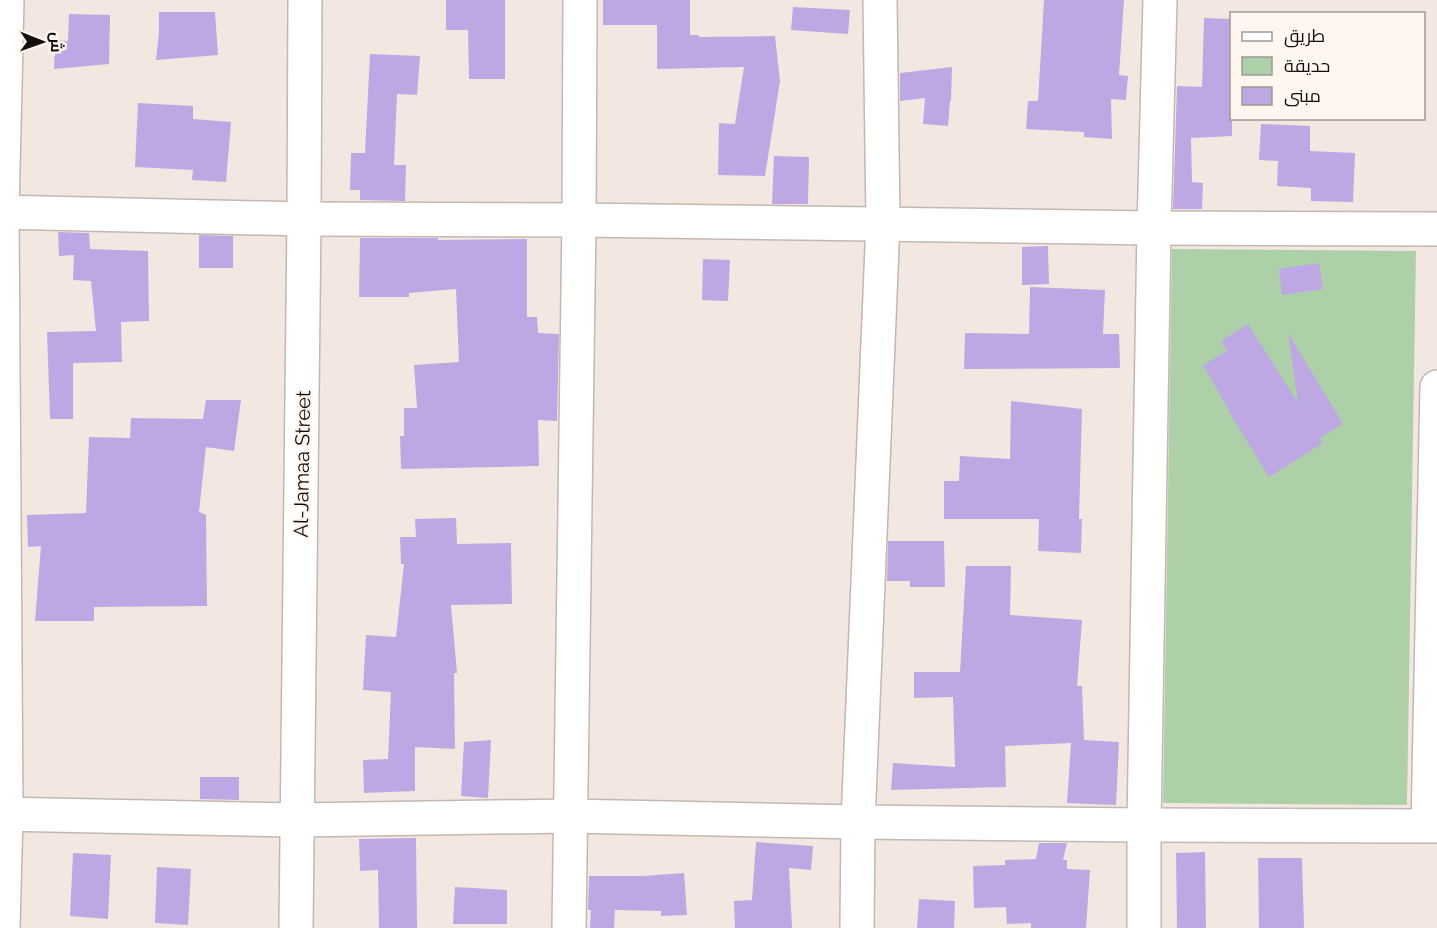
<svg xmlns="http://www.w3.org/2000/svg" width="1437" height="928" viewBox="0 0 1437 928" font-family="Raleway,Cairo,sans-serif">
<rect width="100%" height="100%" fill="#f3e8e1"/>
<path fill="#add0a9" d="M 1172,249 L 1416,251 L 1407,805 L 1163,803 Z"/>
<g fill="#bda8e3">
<path d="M 446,0 L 505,0 L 505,79 L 469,79 L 468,30 L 446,30 Z"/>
<path d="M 603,0 L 690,0 L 690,35 L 699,35 L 699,37 L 775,36 L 780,81 L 765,176 L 718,175 L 719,123 L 735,124 L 744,67 L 657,69 L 657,25 L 603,25 Z"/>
<path d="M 1044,0 L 1124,0 L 1119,75 L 1128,76 L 1126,100 L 1111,99 L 1112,139 L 1084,137 L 1084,132 L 1026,129 L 1028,101 L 1038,101 Z"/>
<path d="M 793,7 L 850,10 L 848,34 L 791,30 Z"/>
<path d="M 159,12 L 215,12 L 218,55 L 156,60 L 159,32 Z"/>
<path d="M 69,14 L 110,15 L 109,64 L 54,69 L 55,40 L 68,41 Z"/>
<path d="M 1204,18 L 1232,19 L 1232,136 L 1191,138 L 1192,182 L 1203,183 L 1202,209 L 1173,209 L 1177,86 L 1202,87 Z"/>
<path d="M 370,54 L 420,56 L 417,95 L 397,94 L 394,165 L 406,165 L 405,201 L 360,200 L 360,190 L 350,190 L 351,153 L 365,153 Z"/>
<path d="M 952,67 L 951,101 L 950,101 L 948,126 L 923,124 L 925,98 L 900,101 L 900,73 Z"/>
<path d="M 138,103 L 193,106 L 193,119 L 231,122 L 226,182 L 192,180 L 193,170 L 135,167 Z"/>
<path d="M 1261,124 L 1310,126 L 1310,151 L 1355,153 L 1353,202 L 1311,201 L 1311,188 L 1277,186 L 1278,161 L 1259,160 Z"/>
<path d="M 774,156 L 809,157 L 808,204 L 772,204 Z"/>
<path d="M 58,232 L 89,233 L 90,249 L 148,251 L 149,321 L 121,322 L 122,362 L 73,363 L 73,419 L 50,419 L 47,332 L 96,331 L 91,281 L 73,280 L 74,255 L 59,256 Z"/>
<path d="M 199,235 L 233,236 L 233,268 L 199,268 Z"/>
<path d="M 360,238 L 438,238 L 438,240 L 527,239 L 527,317 L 537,317 L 538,333 L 559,334 L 557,421 L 538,420 L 539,466 L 401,469 L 400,436 L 404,436 L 404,408 L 417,408 L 414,365 L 459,362 L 456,289 L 409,293 L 409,297 L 359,297 Z"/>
<path d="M 1048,246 L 1049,284 L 1022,285 L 1022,247 Z"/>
<path d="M 703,259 L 730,260 L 728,301 L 702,300 Z"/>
<path d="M 1319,263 L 1323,289 L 1282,295 L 1279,269 Z"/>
<path d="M 1030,287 L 1105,290 L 1103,334 L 1119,334 L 1120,368 L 964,369 L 965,333 L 1029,334 Z"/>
<path d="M 1248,324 L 1298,403 L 1288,333 L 1343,424 L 1320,438 L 1323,443 L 1269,477 L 1228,410 L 1229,410 L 1203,365 L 1227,351 L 1221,341 Z"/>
<path d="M 206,400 L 241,400 L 234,451 L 206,447 L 199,512 L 206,515 L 207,606 L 94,607 L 94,621 L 35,621 L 41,546 L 28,547 L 27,515 L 86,513 L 89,437 L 130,438 L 131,418 L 203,419 Z"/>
<path d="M 1011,401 L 1082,409 L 1079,519 L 1082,519 L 1081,553 L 1038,551 L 1039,519 L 944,519 L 944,481 L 959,481 L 960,456 L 1010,459 Z"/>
<path d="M 456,518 L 457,544 L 511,543 L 512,604 L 451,605 L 457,673 L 454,673 L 455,749 L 415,747 L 415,791 L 364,793 L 363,760 L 388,759 L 391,692 L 363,690 L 366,635 L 396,637 L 404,564 L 401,564 L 400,537 L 416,537 L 415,519 Z"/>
<path d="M 888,541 L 944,541 L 945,587 L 910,587 L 910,581 L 887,581 Z"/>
<path d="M 966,566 L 1011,566 L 1010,615 L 1082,620 L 1077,686 L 1082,686 L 1084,740 L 1119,742 L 1116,805 L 1067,803 L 1071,743 L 1005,746 L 1006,787 L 891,790 L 893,763 L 955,767 L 953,697 L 914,698 L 914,672 L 960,672 Z"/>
<path d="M 491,740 L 488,798 L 461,796 L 464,742 Z"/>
<path d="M 200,777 L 239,777 L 239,800 L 200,799 Z"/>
<path d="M 416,838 L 417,928 L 379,928 L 378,870 L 360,871 L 359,839 Z"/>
<path d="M 756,842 L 813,846 L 811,870 L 789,868 L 792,928 L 735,928 L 734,901 L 752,900 Z"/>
<path d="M 1039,843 L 1067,843 L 1063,860 L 1067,860 L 1067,869 L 1090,870 L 1086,928 L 1031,928 L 1031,923 L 1007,924 L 1006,907 L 974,908 L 973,866 L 1005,865 L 1005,860 L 1036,859 Z"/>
<path d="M 1205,852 L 1206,928 L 1177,928 L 1176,853 Z"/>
<path d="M 73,853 L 111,855 L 108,919 L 70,916 Z"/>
<path d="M 1258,858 L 1302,858 L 1304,928 L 1259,928 Z"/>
<path d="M 157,867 L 191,869 L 188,925 L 155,923 Z"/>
<path d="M 684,873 L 687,915 L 661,916 L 661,911 L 615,910 L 614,928 L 590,928 L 591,910 L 588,910 L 589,876 L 643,876 Z"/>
<path d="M 455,887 L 507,890 L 507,924 L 453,924 Z"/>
<path d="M 919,899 L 955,901 L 954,928 L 917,928 Z"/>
</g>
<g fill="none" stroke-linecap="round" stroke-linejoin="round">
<g stroke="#c2b8b1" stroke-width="36">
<g id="minor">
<path d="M 0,212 L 304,219 L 579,220 L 1154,228 L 1437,229"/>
<path d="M 0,814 L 297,820 L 569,816 L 858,822 L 1144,825 L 1437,826"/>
<path d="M 1428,825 L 1437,387"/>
<path d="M 3,928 L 6,814 L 2,212 L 7,0"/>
<path d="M 569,928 L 579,220 L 580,0"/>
<path d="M 857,928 L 858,822 L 883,223 L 880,0"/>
<path d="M 1144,928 L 1144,825 L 1154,228 L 1160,0"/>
</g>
</g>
<g stroke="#c2b8b1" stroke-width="36">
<path id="tertiary" d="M 296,928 L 304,219 L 305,0"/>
</g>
<use href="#minor" stroke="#fff" stroke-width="33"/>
<use href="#tertiary" stroke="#fff" stroke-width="33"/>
</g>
<g text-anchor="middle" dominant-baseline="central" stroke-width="4.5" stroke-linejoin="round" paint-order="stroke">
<g font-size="20" fill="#110d0b" stroke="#fff6f0">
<text transform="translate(302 464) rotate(-89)">Al-Jamaa Street</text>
</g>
</g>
<rect x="1230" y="12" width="195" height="108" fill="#fff6f0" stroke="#a09994" stroke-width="1.5"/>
<rect x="1242" y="32" width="30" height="9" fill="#ffffff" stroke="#a09994" stroke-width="1.5"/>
<text x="1284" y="42" font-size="18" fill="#110d0b">طريق</text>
<rect x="1242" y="57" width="30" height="18" fill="#add0a9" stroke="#a09994" stroke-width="1.5"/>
<text x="1284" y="72" font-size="18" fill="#110d0b">حديقة</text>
<rect x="1242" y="87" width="30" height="18" fill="#bda8e3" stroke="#a09994" stroke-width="1.5"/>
<text x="1284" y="102" font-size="18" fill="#110d0b">مبنى</text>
<g transform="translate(42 42) rotate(91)" stroke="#fff6f0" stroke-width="4.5" paint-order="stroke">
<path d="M0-4.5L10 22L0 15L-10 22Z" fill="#110d0b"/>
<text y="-9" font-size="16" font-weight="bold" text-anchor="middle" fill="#110d0b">ش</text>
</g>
</svg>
